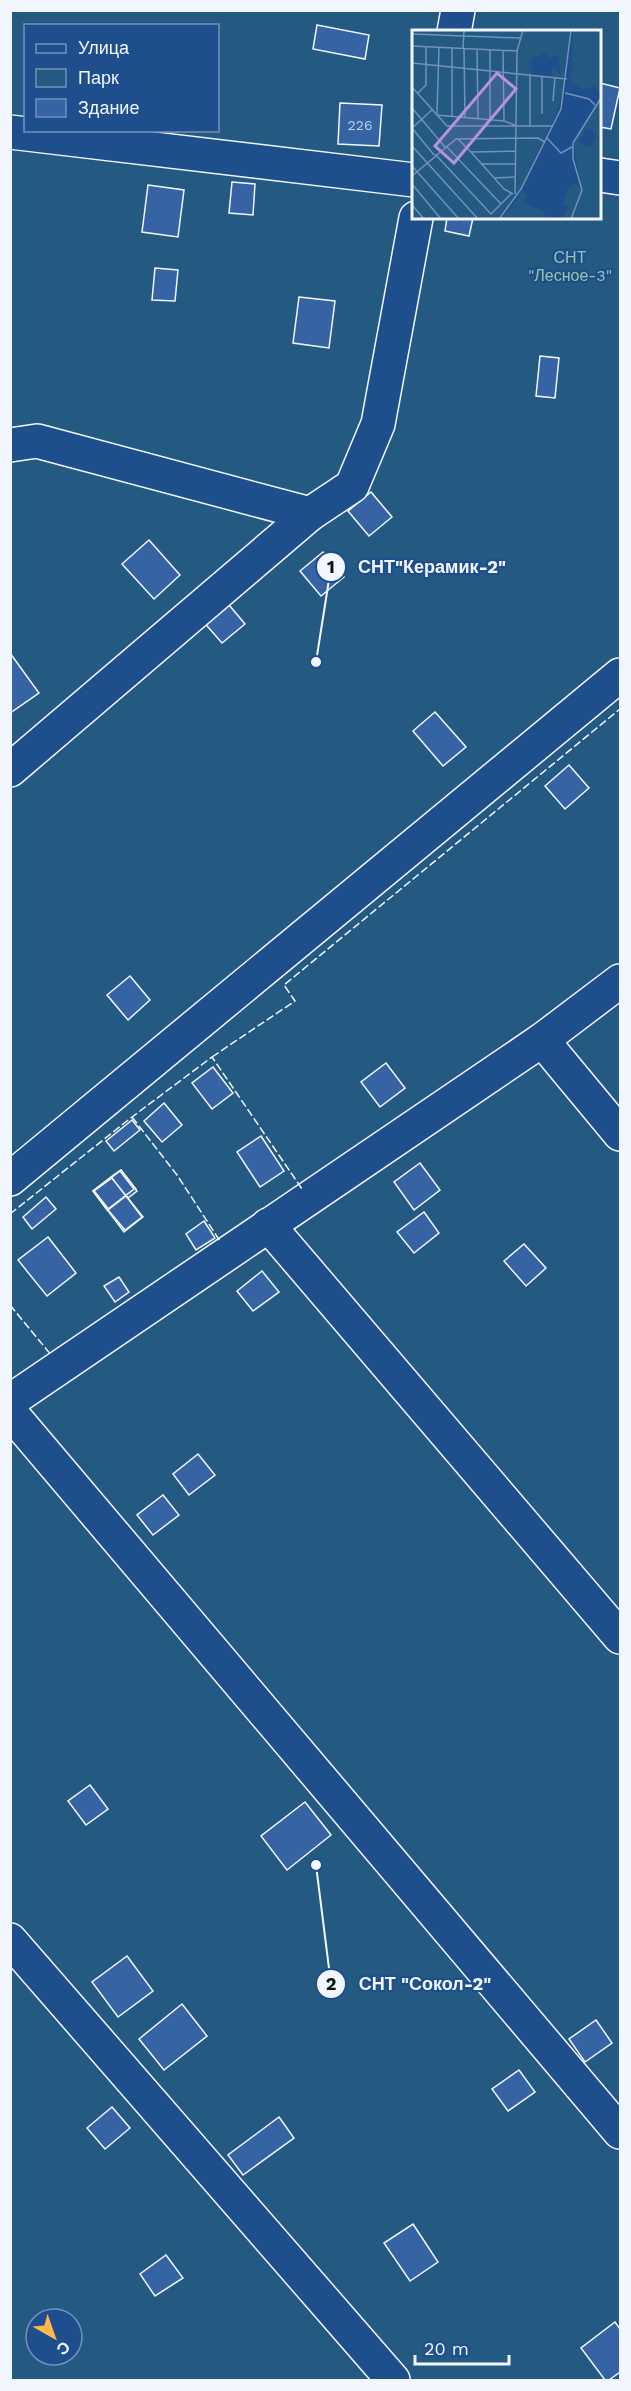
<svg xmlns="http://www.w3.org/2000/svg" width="631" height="2391" viewBox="0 0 631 2391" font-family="'Work Sans',sans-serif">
<rect width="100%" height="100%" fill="#1f4e8c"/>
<path fill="#245a82" stroke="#a8bbd7" stroke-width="1.5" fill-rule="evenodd" d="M 11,11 L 620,11 L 620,2380 L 11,2380 ZM 26,26 L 218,26 L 218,130 L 26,130 ZM 414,32 L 600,32 L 600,218 L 414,218 ZM 36,2319 L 72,2319 L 72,2355 L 36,2355 Z"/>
<g fill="#3563a3" stroke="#f2f6ff" stroke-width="1.5" fill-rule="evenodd">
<path d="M 317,25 L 369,35 L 365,59 L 313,49 Z"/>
<path d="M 600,83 L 620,88 L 611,129 L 600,127 Z"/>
<path d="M 340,103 L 382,105 L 379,146 L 338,144 Z"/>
<path d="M 232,182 L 255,184 L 253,215 L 229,213 Z"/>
<path d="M 148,185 L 184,190 L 178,237 L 142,232 Z"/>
<path d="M 447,218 L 473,218 L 469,236 L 445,231 Z"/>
<path d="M 155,268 L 178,270 L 175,301 L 152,300 Z"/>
<path d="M 299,297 L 335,301 L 329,348 L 293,343 Z"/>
<path d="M 540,356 L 559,358 L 555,398 L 536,396 Z"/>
<path d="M 371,492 L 392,517 L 369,536 L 348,511 Z"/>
<path d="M 149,540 L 180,575 L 154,599 L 122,564 Z"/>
<path d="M 323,552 L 344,577 L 321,596 L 300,571 Z"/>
<path d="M 224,599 L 245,624 L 222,643 L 201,619 Z"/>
<path d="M 10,653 L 39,693 L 10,713 Z"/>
<path d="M 435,712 L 466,747 L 443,766 L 413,731 Z"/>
<path d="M 569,765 L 589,788 L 565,809 L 545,786 Z"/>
<path d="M 130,976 L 150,1000 L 128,1020 L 107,995 Z"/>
<path d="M 386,1063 L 405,1088 L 380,1107 L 361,1082 Z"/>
<path d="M 213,1067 L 233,1093 L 212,1109 L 192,1083 Z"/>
<path d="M 164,1103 L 182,1125 L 162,1142 L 144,1121 Z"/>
<path d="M 132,1120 L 140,1130 L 114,1151 L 106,1141 Z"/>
<path d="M 261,1136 L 284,1171 L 260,1187 L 237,1152 Z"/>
<path d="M 420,1163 L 440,1190 L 414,1210 L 394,1182 Z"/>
<path d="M 121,1170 L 136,1189 L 107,1210 L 93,1191 ZM 120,1171 L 134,1189 L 108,1209 L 94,1191 Z"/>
<path d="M 121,1170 L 137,1191 L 128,1198 L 111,1177 Z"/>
<path d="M 120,1171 L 134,1189 L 108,1209 L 94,1191 Z"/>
<path d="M 111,1177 L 143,1217 L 124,1232 L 93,1191 ZM 112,1178 L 142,1217 L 125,1230 L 94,1191 Z"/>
<path d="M 126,1196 L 142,1217 L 125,1230 L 108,1210 Z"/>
<path d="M 46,1197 L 56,1209 L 32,1229 L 23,1217 Z"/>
<path d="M 424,1212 L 439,1233 L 414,1253 L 397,1232 Z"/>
<path d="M 204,1221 L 215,1238 L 196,1250 L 186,1234 Z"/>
<path d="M 48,1237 L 76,1273 L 47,1296 L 18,1260 Z"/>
<path d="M 524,1244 L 546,1268 L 526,1286 L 504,1261 Z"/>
<path d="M 262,1271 L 279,1292 L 253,1311 L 237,1291 Z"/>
<path d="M 119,1277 L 129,1292 L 115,1302 L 104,1286 Z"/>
<path d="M 198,1454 L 215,1475 L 189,1495 L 173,1474 Z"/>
<path d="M 163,1495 L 179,1515 L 153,1535 L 137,1515 Z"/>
<path d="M 90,1785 L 108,1809 L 86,1825 L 68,1801 Z"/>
<path d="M 305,1802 L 331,1835 L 287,1870 L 261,1836 Z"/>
<path d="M 127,1956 L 153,1991 L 118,2017 L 92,1982 Z"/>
<path d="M 182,2004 L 207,2036 L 164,2070 L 139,2039 Z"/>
<path d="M 596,2020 L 612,2043 L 585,2062 L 569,2039 Z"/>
<path d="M 519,2070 L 535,2092 L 508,2111 L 492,2089 Z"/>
<path d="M 112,2107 L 130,2128 L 105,2149 L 87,2128 Z"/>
<path d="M 279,2117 L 294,2138 L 243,2175 L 228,2155 Z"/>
<path d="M 413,2224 L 438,2262 L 410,2281 L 384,2243 Z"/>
<path d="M 166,2255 L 183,2278 L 155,2296 L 140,2274 Z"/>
<path d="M 615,2322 L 620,2329 L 620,2372 L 609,2380 L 605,2380 L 581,2348 Z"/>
</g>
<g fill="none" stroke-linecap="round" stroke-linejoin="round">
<g stroke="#f2f6ff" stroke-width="36">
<g id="minor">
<path d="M 454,32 L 458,10"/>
<path d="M 10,132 L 414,180"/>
<path d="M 600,175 L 620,178"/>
<path d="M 10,445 L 37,441 L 310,514"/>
<path d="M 10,770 L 310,514 L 352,486 L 378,424 L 416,218"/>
<path d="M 542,1040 L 620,1134"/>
<path d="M 10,1179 L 620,675"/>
<path d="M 268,1225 L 620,1637"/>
<path d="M 10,1401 L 542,1040 L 620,981"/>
<path d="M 10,1412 L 620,2132"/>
<path d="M 10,1940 L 393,2380"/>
</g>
</g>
<use href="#minor" stroke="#1f4e8c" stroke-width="33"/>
<g stroke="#f2f6ff" stroke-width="1.5" stroke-dasharray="8 3" stroke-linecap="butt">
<path d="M 212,1057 L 295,1001 L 284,985 L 620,709"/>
<path d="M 132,1117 L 177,1175 L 220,1241"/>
<path d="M 10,1214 L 132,1117 L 212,1057 L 302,1189"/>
<path d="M 10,1305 L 52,1356"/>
</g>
</g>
<g text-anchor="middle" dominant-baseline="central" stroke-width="4.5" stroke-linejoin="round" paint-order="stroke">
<g font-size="14" fill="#c3d1e8">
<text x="360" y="125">226</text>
</g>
<g font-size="16" fill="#97c8a6" stroke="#1f4e8c">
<text x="570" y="257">СНТ<tspan x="570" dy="18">"Лесное-3"</tspan></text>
</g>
</g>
<g transform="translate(412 30)">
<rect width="189" height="189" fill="#1f4e8c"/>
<path d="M 0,0 L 158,0 L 151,63 L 144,84 L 110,156 L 85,189 L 0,189 ZM 133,23 L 137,28 L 146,25 L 148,44 L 141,36 L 139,46 L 120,44 L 119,29 ZM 161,0 L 189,0 L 188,62 L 182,56 L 172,59 L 159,53 ZM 189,70 L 189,189 L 150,189 L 156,177 L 150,174 L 158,155 L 164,154 L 168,159 L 162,111 ZM 174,99 L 180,100 L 184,108 L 178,118 L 167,112 ZM 110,161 L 115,165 L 112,172 L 132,182 L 134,189 L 89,189 L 99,178 L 105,182 L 100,177 Z" fill="#245a82" fill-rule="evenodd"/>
<path fill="none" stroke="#7391ba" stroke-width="1.5" d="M 0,4 L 108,8M 0,16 L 105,21M 51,19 L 52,0M 52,19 L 53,87M 65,19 L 66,88M 91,21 L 92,91M 0,33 L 155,49M 0,57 L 35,96 L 140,96M 153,63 L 177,69 L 183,75M 5,64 L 14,55 L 14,17M 141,71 L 143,47M 0,78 L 33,117M 25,84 L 27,17M 130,84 L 130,46M 24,85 L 92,91 L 103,95M 40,86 L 40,18M 78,89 L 78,20M 118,96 L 118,44M 0,98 L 22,125M 0,98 L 20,80M 135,108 L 149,123 L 160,117M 46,109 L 59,122 L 104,121M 0,116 L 66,189M 34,116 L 89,174M 59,122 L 92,159 L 101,164M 23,124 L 79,184 L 100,163M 69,134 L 104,134M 0,136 L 47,189M 0,146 L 44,109 L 126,108 L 133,112M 82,148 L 104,147M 0,154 L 29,189M 103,164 L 105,21 L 111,0M 0,175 L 12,189M 87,189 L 109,159 L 149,79 L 159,0M 159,189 L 170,160 L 161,129 L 161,113 L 189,68"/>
<path fill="#b691df" fill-opacity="0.15" stroke="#b691df" stroke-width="3" d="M 85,43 L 104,59 L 42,133 L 23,116 Z"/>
<rect width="189" height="189" fill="none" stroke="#f2f6ff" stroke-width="3"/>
</g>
<path fill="none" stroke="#f2f6ff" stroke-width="2" d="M316 662L331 567M316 1865L331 1984"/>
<g fill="#f2f6ff" stroke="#1f4e8c" stroke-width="2">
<circle cx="316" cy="662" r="6"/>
<circle cx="316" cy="1865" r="6"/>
<circle cx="331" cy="567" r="15"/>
<circle cx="331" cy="1984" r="15"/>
</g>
<g font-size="18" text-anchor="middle" font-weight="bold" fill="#111">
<text x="331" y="573">1</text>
<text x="331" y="1990">2</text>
</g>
<g font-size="18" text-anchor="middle" font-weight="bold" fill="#f2f6ff" stroke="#1f4e8c" stroke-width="4.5" stroke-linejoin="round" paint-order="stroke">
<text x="432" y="573">СНТ"Керамик-2"</text>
<text x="425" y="1990">СНТ "Сокол-2"</text>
</g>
<rect width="631" height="2391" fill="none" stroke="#f2f6ff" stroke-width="24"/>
<rect x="24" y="24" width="195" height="108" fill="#1f4e8c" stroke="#7391ba" stroke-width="1.5"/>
<rect x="36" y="44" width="30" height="9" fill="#1f4e8c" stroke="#7391ba" stroke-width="1.5"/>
<text x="78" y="54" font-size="18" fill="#f2f6ff">Улица</text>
<rect x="36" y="69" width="30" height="18" fill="#245a82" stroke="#7391ba" stroke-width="1.5"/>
<text x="78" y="84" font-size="18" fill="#f2f6ff">Парк</text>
<rect x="36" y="99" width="30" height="18" fill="#3563a3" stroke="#7391ba" stroke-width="1.5"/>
<text x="78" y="114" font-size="18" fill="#f2f6ff">Здание</text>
<g transform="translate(54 2337) rotate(140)"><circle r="28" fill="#1f4e8c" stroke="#7391ba" stroke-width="1.5"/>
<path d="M0-4.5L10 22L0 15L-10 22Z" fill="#ffb74d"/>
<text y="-9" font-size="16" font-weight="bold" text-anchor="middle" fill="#f2f6ff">С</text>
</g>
<path d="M415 2355v9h94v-9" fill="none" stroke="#f2f6ff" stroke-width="3"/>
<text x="424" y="2355" font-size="18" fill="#f2f6ff" stroke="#1f4e8c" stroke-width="4.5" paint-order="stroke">20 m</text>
</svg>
